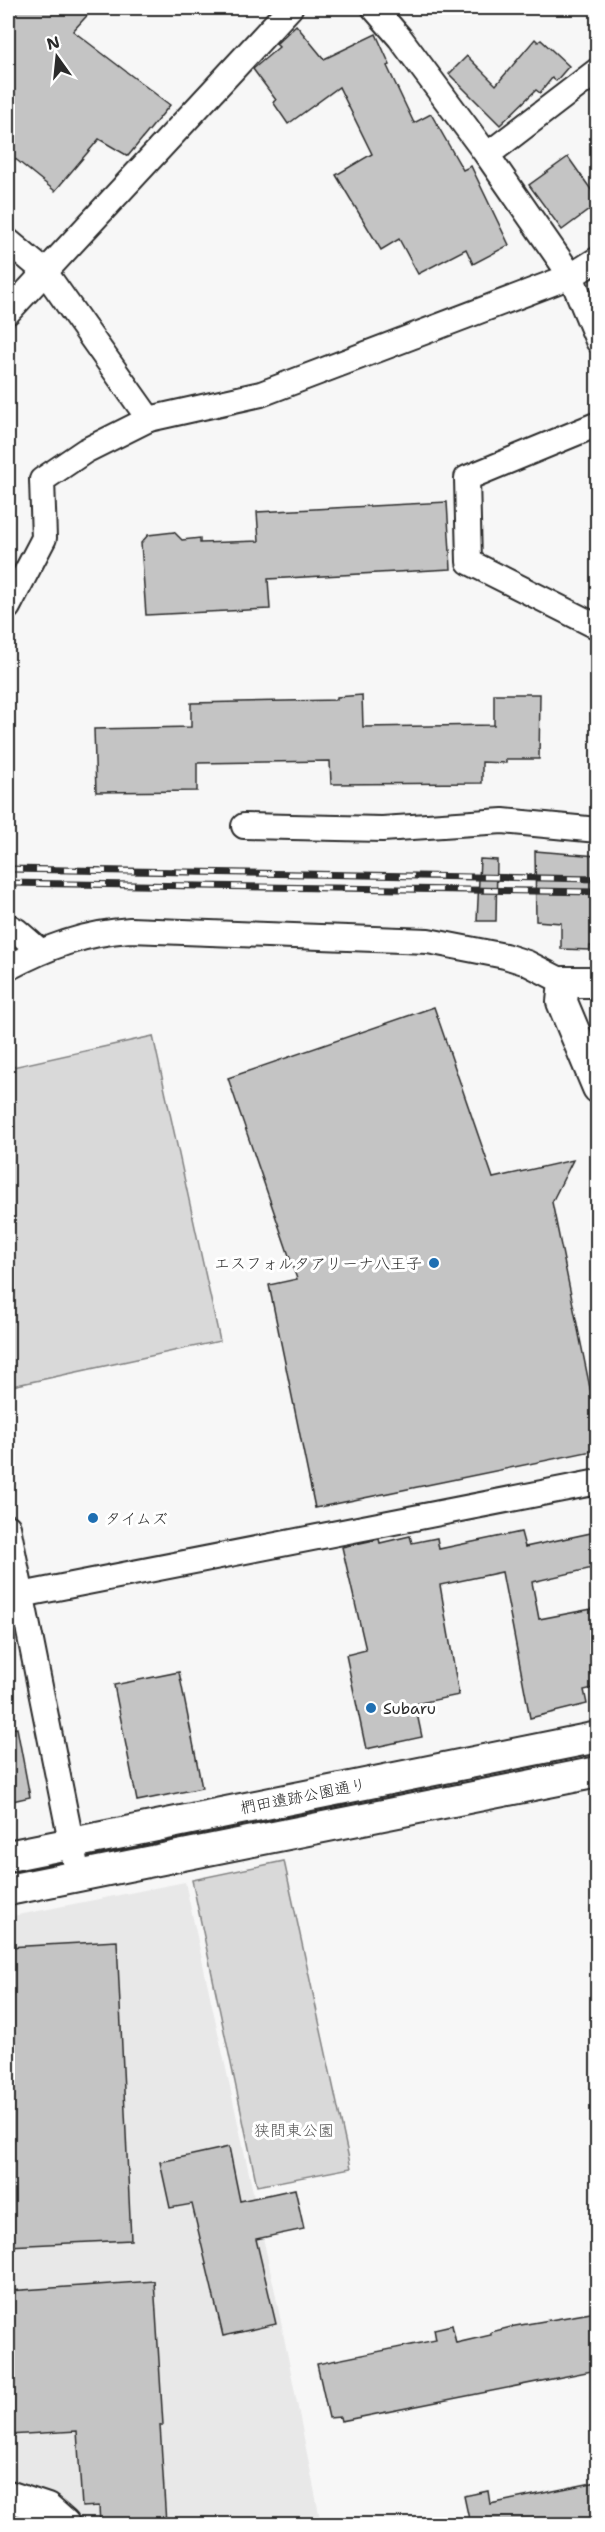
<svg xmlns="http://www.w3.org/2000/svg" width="605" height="2532" viewBox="0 0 605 2532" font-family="'Shantell Sans','Klee One',sans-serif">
<rect width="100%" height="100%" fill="#f7f7f7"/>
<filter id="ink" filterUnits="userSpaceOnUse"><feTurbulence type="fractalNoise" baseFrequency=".0167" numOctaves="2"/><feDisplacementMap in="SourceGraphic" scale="12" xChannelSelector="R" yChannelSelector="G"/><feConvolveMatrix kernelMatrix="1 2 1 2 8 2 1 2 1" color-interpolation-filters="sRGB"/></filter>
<g filter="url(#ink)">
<path fill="#e8e8e8" d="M 185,1882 L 275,2292 L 321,2524 L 62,2524 L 8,2496 L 8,1917 Z"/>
<g fill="#d9d9d9" stroke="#828282" stroke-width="1.5">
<path d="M 153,1036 L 220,1341 L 12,1386 L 8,1363 L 8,1068 Z"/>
<path d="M 284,1861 L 351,2168 L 257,2186 L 192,1880 Z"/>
</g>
<g fill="#c4c4c4" stroke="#2b2b2b" stroke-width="1.5">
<path d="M 19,8 L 94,8 L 73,31 L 170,105 L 128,156 L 99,139 L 55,191 L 8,153 L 8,22 Z"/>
<path d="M 296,25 L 324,59 L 376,34 L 390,65 L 387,66 L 414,123 L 431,114 L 463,170 L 471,166 L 509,245 L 473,264 L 466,249 L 418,274 L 399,239 L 381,250 L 336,175 L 372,154 L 339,87 L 288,124 L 273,102 L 276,100 L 253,69 L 279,47 L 276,44 Z"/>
<path d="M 535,39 L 538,42 L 541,40 L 569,66 L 556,81 L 552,78 L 540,93 L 536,90 L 500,125 L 449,74 L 467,56 L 496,85 Z"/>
<path d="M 568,157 L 597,198 L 597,204 L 562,230 L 529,185 Z"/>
<path d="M 447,502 L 451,569 L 268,579 L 270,609 L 146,615 L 141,543 L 148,535 L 174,532 L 182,540 L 200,538 L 200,543 L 259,541 L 257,512 Z"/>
<path d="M 494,694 L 540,694 L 539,759 L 506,759 L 506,763 L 482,762 L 482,783 L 331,784 L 330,761 L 197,763 L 197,791 L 96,792 L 94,729 L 191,727 L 191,703 L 337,700 L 337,697 L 362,695 L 363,727 L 494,725 Z"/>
<path d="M 535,851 L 597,856 L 597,946 L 590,946 L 590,950 L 561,949 L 561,923 L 536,921 Z"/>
<path d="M 480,859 L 497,860 L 496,921 L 477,921 Z"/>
<path d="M 434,1007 L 493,1178 L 573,1160 L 552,1202 L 597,1422 L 597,1450 L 315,1508 L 269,1285 L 297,1279 L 228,1078 Z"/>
<path d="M 521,1532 L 525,1547 L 591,1533 L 592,1539 L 597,1538 L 597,1567 L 532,1582 L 539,1619 L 597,1608 L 597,1687 L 584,1690 L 587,1704 L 530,1718 L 502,1572 L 440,1585 L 459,1695 L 415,1704 L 422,1737 L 366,1749 L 346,1655 L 366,1650 L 342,1547 L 379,1539 L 380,1543 L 410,1536 L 412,1543 L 437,1538 L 439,1549 Z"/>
<path d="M 179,1672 L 202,1788 L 137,1801 L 114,1685 Z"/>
<path d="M 17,1728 L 30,1797 L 8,1802 L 8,1729 Z"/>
<path d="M 117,1941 L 131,2240 L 8,2246 L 8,1947 Z"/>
<path d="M 229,2147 L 240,2201 L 295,2189 L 304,2229 L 256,2239 L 276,2324 L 223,2336 L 192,2204 L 170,2208 L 160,2162 Z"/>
<path d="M 154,2281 L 163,2425 L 160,2425 L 166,2524 L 100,2524 L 99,2506 L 82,2507 L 77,2431 L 8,2435 L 8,2291 Z"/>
<path d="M 597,2312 L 597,2370 L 341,2421 L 340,2417 L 329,2418 L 317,2364 L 436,2340 L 434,2329 L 452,2325 L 456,2343 L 491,2335 L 491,2332 L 515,2326 Z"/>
<path d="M 597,2482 L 597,2524 L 470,2524 L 464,2496 L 488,2491 L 490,2504 Z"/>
</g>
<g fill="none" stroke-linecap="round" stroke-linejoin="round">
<g stroke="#2b2b2b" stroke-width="28">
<g id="minor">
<path d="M 374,8 L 400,38 L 487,155 L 571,276 L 598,341"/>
<path d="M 487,155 L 598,70"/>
<path d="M 8,241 L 45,272 L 149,419"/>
<path d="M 8,312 L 290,8"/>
<path d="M 598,424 L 467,478 L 469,562 L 598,627"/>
<path d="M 8,607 L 44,538 L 42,480 L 85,451 L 149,419 L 261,394 L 571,276 L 598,259"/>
<path d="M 244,826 L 382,829 L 503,821 L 598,830"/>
<path d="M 8,926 L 17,931 L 40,951"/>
<path d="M 8,968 C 47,947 85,933 130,930 L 428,941 L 505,956 L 527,963 L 564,982"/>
<path d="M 8,1527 L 78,1876"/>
<path d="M 21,1595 L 598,1482"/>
</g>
</g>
<g stroke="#2b2b2b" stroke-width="34">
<g id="tertiary">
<path d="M 598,982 L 564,982 L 562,1002 L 598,1088"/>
<path d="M 8,1856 L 598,1737"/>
<path d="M 8,1890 L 598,1772"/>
<path d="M 8,2496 L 47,2509 L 64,2524"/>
</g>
</g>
<use href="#minor" stroke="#fff" stroke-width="24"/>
<use href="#tertiary" stroke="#fff" stroke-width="30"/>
<g stroke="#2b2b2b" stroke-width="7">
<g id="rail">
<path d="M 8,869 L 598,879"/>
<path d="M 8,883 L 598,892"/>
</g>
</g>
<use href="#rail" stroke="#fff" stroke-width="4.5" stroke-dasharray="14" stroke-linecap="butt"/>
</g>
</g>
<g fill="#1f6fb2" stroke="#fff" stroke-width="2">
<circle cx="434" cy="1263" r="6"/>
<circle cx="93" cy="1518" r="6"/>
<circle cx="371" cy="1708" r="6"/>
</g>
<g text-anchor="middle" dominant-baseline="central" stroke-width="6" stroke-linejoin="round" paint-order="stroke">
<g font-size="16" fill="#2b2b2b" stroke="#fff" text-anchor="start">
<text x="422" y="1263" text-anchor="end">エスフォルタアリーナ八王子</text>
<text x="105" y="1518">タイムズ</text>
<text x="383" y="1708">Subaru</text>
</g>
<g font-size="16" fill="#2b2b2b" stroke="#fff">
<text transform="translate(303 1796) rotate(-11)">椚田遺跡公園通り</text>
</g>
<g font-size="16" fill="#565656" stroke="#fff">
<text x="294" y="2130">狭間東公園</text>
</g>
</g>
<rect width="605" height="2532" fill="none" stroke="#fff" stroke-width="30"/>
<rect x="15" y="15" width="575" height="2502" fill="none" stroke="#2b2b2b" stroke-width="2" filter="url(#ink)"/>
<g transform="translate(57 57) rotate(345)" stroke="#ffffff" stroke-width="4.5" paint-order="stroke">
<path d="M0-4.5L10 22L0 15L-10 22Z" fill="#2b2b2b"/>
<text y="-9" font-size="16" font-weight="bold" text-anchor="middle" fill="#2b2b2b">N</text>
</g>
</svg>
